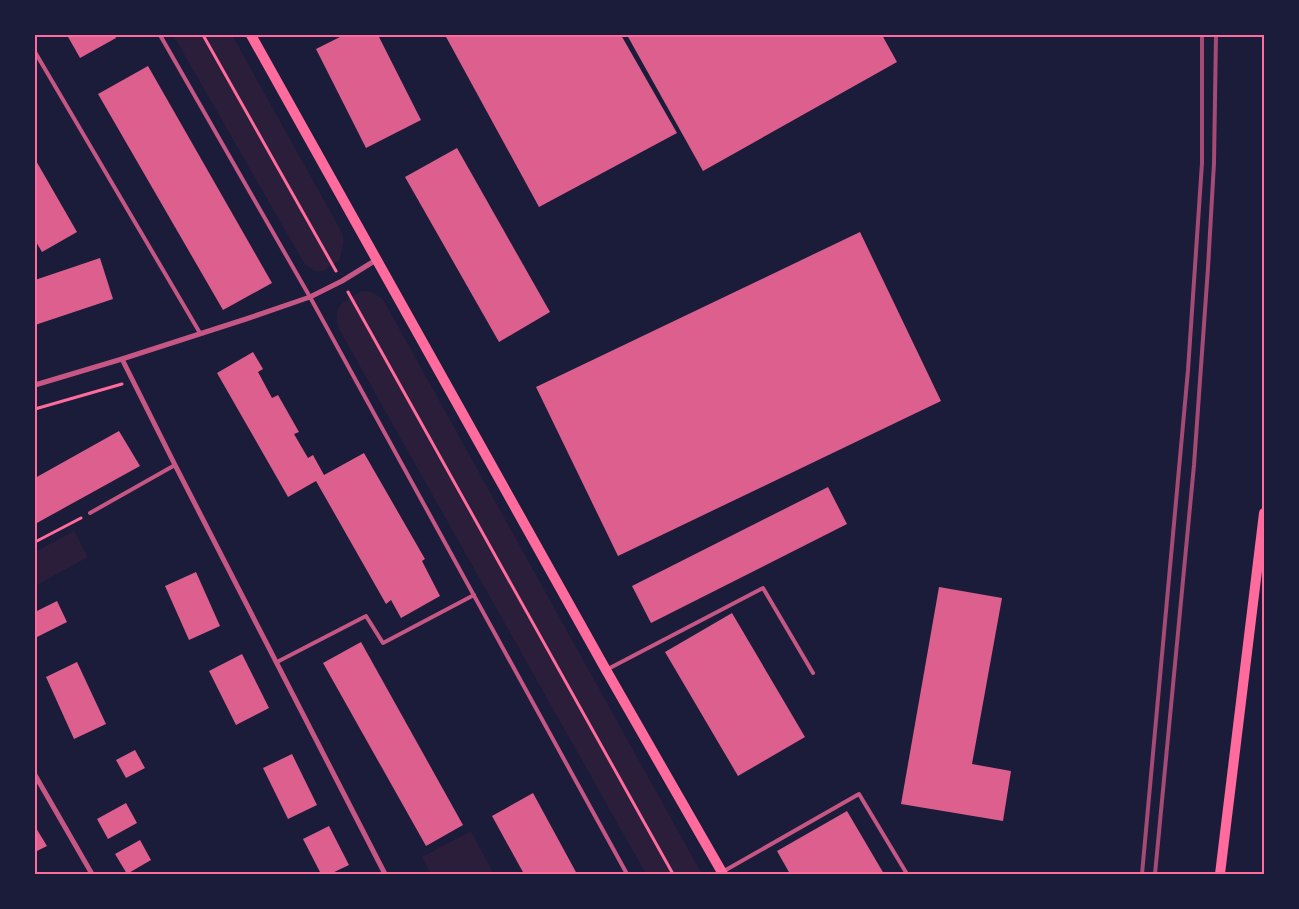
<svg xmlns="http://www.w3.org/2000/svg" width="1299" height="909" viewBox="0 0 1299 909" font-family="'PT Sans',sans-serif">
<rect width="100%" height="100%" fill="#1b1b3a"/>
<g fill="#2a1e3b">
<path d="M 173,35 L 232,35 L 339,227 L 343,235 L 343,244 L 341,255 L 339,261 L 323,271 L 314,271 L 304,263 Z"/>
<path d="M 362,291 C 372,291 377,294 384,301 L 702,874 L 646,874 L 339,329 C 332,304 343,303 362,291 Z"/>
<path d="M 74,531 L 88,557 L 37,585 L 35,580 L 35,552 Z"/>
<path d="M 471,831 L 492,871 L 488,874 L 431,874 L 422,857 Z"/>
</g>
<g fill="#dd5f8e">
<path d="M 67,35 L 115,35 L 116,38 L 80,58 Z"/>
<path d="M 344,35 L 378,35 L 421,120 L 366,148 L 316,49 Z"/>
<path d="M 445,35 L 621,35 L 677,133 L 539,207 Z"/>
<path d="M 627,35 L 882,35 L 897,62 L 703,171 Z"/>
<path d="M 148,66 L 272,283 L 223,310 L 98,94 Z"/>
<path d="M 457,148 L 550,312 L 499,342 L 405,177 Z"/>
<path d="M 35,159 L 77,232 L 42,252 L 35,240 Z"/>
<path d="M 860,232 L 941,401 L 618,556 L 536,387 Z"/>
<path d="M 100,258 L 113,299 L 35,325 L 35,280 Z"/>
<path d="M 253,352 L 263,369 L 258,372 L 272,398 L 278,395 L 299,432 L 294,434 L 308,458 L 313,455 L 324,475 L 364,453 L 425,559 L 422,561 L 440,596 L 401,618 L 391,600 L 386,604 L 316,481 L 288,497 L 217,373 Z"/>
<path d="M 119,431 L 140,466 L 35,524 L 35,478 Z"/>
<path d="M 828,487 L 847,524 L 651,623 L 632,586 Z"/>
<path d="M 196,572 L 220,626 L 189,640 L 165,586 Z"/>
<path d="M 939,587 L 1002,598 L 972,764 L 1011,771 L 1003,821 L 901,804 Z"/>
<path d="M 57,601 L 67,622 L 35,638 L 35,612 Z"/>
<path d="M 732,613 L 805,737 L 738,776 L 665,652 Z"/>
<path d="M 361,642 L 463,825 L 426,846 L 323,663 Z"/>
<path d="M 242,654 L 269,708 L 236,725 L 209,671 Z"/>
<path d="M 77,662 L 106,724 L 74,739 L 46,677 Z"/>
<path d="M 135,750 L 145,768 L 126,778 L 116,760 Z"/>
<path d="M 292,754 L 317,805 L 288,819 L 263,768 Z"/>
<path d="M 533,793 L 577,874 L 524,874 L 492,816 Z"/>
<path d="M 126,803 L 137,823 L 108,839 L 97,819 Z"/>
<path d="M 847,811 L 884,874 L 790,874 L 777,851 Z"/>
<path d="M 329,826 L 349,865 L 330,874 L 321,874 L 303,839 Z"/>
<path d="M 36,828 L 47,846 L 35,852 L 35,829 Z"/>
<path d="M 140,840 L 151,860 L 127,874 L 115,854 Z"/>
</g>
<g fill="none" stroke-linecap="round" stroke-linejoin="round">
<g stroke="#ff6b9d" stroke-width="3">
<path d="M 203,35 L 336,271"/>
<path d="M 348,292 L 673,874"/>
<path d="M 35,409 L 122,384"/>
<path d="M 35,542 L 81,518"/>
</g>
<g stroke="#c65784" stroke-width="4">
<path d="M 160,35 L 310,297 L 627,874"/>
<path d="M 35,52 L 200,333"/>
<path d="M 90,513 L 175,465"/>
<path d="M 277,662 L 366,616 L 383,643 L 474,595"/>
<path d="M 606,670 L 763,588 L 813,673"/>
<path d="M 724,871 L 859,794 L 907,874"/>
</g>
<g stroke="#c65784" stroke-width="5">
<path d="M 122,359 L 175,465 L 385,874"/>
<path d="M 35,385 L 122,359 L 246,319 L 310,297 L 342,281 L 376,260"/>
<path d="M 35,775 L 92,874"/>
</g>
<g stroke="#ff6b9d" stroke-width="10">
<path d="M 251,35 L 606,670 L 723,874"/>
<path d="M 1220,874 L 1264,513"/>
</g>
<g stroke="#a44b75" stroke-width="4">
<path d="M 1142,874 L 1188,370 L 1202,163 L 1202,35"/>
<path d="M 1155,874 L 1194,465 L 1208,268 L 1214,163 L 1216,35"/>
</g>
</g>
<rect width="1299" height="909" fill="none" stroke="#1b1b3a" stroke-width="72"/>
<rect x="36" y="36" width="1227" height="837" fill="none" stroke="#ff6b9d" stroke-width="2"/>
</svg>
